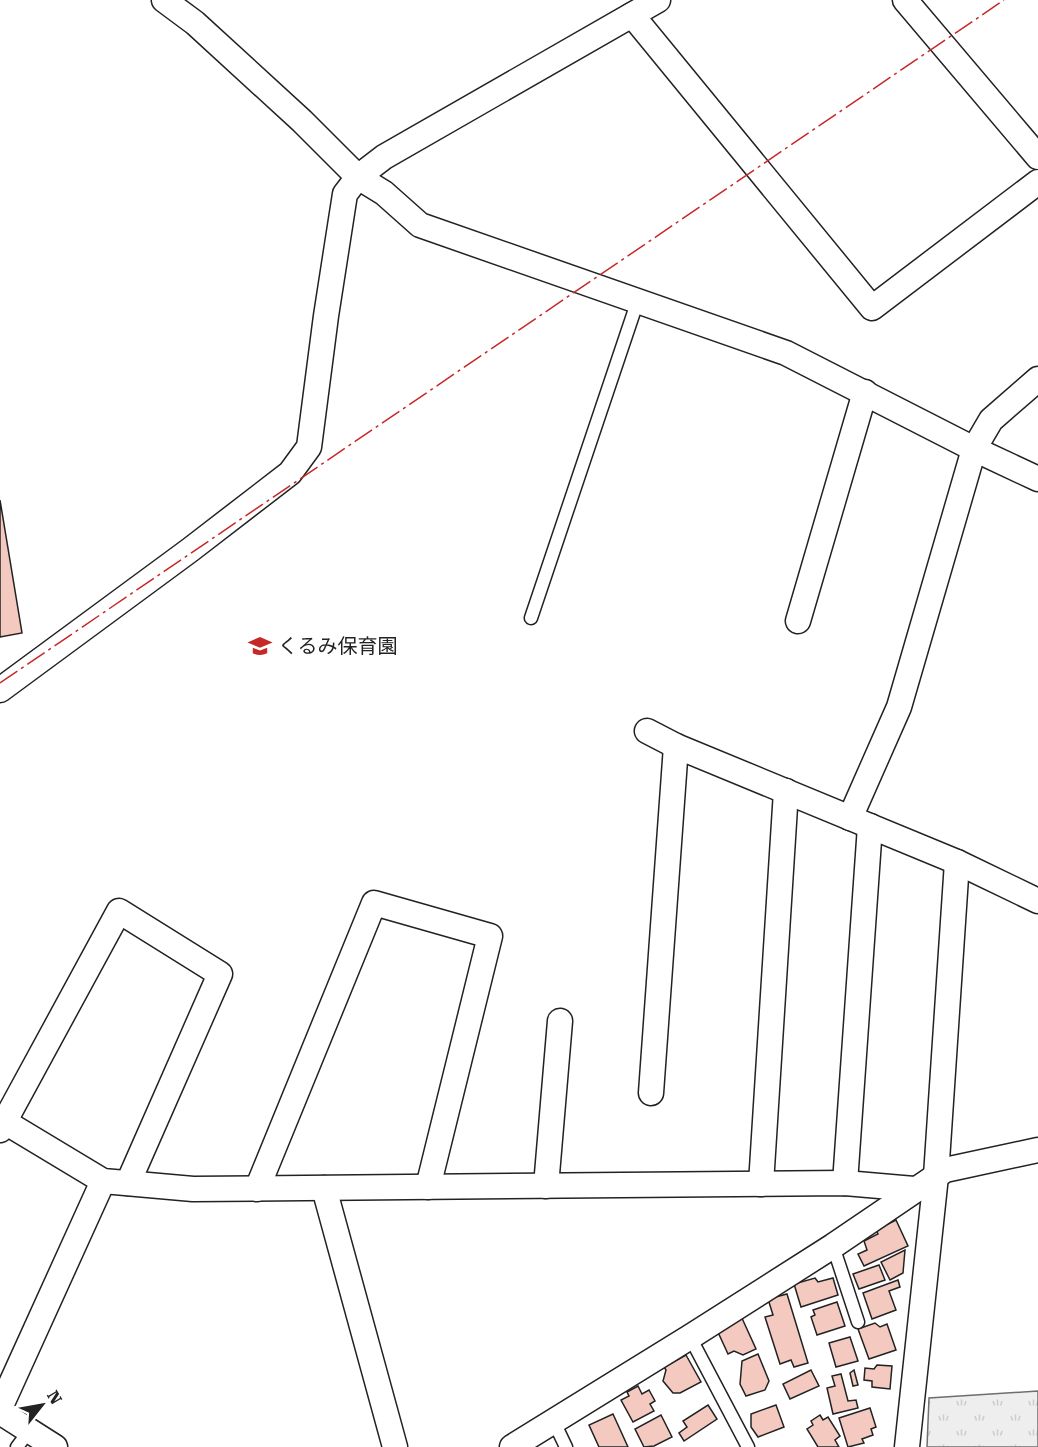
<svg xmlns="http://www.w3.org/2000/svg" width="1038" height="1447" viewBox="0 0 1038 1447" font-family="'Roboto Serif','Noto Sans JP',serif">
<defs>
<pattern id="grass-tufts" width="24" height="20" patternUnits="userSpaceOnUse" patternTransform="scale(1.5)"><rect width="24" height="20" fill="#eee"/><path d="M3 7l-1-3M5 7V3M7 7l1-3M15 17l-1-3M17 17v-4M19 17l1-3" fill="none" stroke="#ccc"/></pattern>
</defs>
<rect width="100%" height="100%" fill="#fff"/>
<path fill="url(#grass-tufts)" stroke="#6f6f6f" stroke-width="1.5" d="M 1038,1391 L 1038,1447 L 927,1447 L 929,1398 Z"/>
<g fill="#f3c9c0" stroke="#222" stroke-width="1.5">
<path d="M 0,500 L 22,633 L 0,637 Z"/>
<path d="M 896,1220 L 908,1246 L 864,1266 L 858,1254 L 867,1250 L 864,1241 L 878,1234 L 876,1230 Z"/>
<path d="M 905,1250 L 903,1273 L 890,1280 L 881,1262 Z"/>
<path d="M 879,1265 L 885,1280 L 859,1289 L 853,1274 Z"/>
<path d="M 815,1278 L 818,1282 L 833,1278 L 838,1295 L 801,1307 L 794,1284 Z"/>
<path d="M 898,1280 L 900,1287 L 889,1291 L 896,1310 L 872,1319 L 863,1293 Z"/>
<path d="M 787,1294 L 808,1363 L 794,1367 L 791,1360 L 780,1364 L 765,1317 L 773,1315 L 768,1299 Z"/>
<path d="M 837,1302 L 845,1326 L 817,1335 L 811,1317 L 815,1315 L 813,1310 Z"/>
<path d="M 741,1316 L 756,1349 L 743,1355 L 734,1351 L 728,1354 L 717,1330 Z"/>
<path d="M 875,1323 L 880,1327 L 887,1324 L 896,1350 L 869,1359 L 858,1329 Z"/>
<path d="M 850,1337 L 858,1361 L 836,1367 L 829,1343 Z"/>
<path d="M 758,1354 L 769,1381 L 765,1390 L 746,1396 L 740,1384 L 742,1361 Z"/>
<path d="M 686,1355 L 701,1382 L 680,1393 L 673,1393 L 663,1381 L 666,1370 L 664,1367 Z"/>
<path d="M 877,1365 L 892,1366 L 890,1389 L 872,1387 L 872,1381 L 864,1380 L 865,1368 L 874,1369 Z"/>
<path d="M 811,1370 L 819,1386 L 790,1399 L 783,1384 Z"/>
<path d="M 854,1370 L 858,1385 L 853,1386 L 850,1373 Z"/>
<path d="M 841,1374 L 848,1401 L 856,1400 L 858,1408 L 833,1414 L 827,1388 L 835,1386 L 832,1376 Z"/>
<path d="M 638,1386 L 642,1394 L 649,1390 L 655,1401 L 650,1404 L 654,1411 L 633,1422 L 621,1400 L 629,1396 L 627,1392 Z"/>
<path d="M 708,1405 L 717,1419 L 684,1441 L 679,1433 L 687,1427 L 683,1421 Z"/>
<path d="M 776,1405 L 784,1427 L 758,1437 L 751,1427 L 751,1414 Z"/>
<path d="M 870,1408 L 876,1427 L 871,1429 L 873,1435 L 862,1439 L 864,1443 L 848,1447 L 839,1418 Z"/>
<path d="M 613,1414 L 628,1447 L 599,1447 L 589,1425 Z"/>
<path d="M 661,1415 L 672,1437 L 654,1446 L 644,1447 L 635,1429 Z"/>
<path d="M 820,1415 L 823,1420 L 828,1417 L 840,1436 L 835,1440 L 839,1447 L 818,1447 L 807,1429 L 813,1425 L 811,1421 Z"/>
</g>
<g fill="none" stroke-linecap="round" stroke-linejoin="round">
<g stroke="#222" stroke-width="15">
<g id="service">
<path d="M 531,618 L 637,303"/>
<path d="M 833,1246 L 858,1322"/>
<path d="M 690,1337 L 748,1447"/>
<path d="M 554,1422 L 566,1447"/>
<path d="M 17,1447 L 29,1431"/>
</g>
</g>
<g stroke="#222" stroke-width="27">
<g id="minor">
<path d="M 164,0 L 195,23 L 302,121 L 358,177 L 384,193 L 420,225 L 786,353 L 974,449 L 1038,479"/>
<path d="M 905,0 L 1038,157"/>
<path d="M 632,15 L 872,308 L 1038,182"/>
<path d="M 798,621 L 865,392"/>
<path d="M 0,690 L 190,550 L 290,473 L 309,447 L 326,316 L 345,194 L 358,177 L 384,157 L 658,0"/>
<path d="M 647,731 L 676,746 L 957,862 L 1038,901"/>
<path d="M 850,818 L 899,707 L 974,449 L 991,420 L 1038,379"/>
<path d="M 651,1093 L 676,746"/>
<path d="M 0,1119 L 103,1181 L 193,1189 L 845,1183 L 914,1189"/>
<path d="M 0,1130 L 119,911 L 220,974 L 128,1183"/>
<path d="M 845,1183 L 870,826"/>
<path d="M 761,1184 L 786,791"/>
<path d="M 546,1186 L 560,1021"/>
<path d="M 324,1188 L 395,1447"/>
<path d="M 257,1189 L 374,903 L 490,936 L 428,1187"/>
<path d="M 0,1408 L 103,1181"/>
<path d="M 0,1412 L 55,1447"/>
<path d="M 512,1447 L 690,1337 L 833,1246 L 945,1170 L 1038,1150"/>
<path d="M 907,1447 L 936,1176 L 957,862"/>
</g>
</g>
<use href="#service" stroke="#fff" stroke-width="12"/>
<use href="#minor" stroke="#fff" stroke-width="24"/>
<path stroke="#c62828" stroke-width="1.5" stroke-dasharray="21 4.5 3 4.5" stroke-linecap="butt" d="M 0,683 L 1004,0"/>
</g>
<defs>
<g id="school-bare" transform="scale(1.8)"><path d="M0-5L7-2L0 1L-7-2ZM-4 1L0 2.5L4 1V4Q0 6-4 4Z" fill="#c62828" stroke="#fff" stroke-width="2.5" paint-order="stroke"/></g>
</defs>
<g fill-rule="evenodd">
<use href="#school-bare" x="260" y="646"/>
</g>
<g text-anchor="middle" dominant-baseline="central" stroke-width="4.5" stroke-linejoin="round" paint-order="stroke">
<g font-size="20" fill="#222" stroke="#fff" text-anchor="start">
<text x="278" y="646">くるみ保育園</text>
</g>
</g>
<g transform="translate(42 1405) rotate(59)" stroke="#ffffff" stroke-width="4.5" paint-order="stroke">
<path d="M0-4.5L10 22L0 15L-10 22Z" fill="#222222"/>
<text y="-9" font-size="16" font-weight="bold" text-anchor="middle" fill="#222222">N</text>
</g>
</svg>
